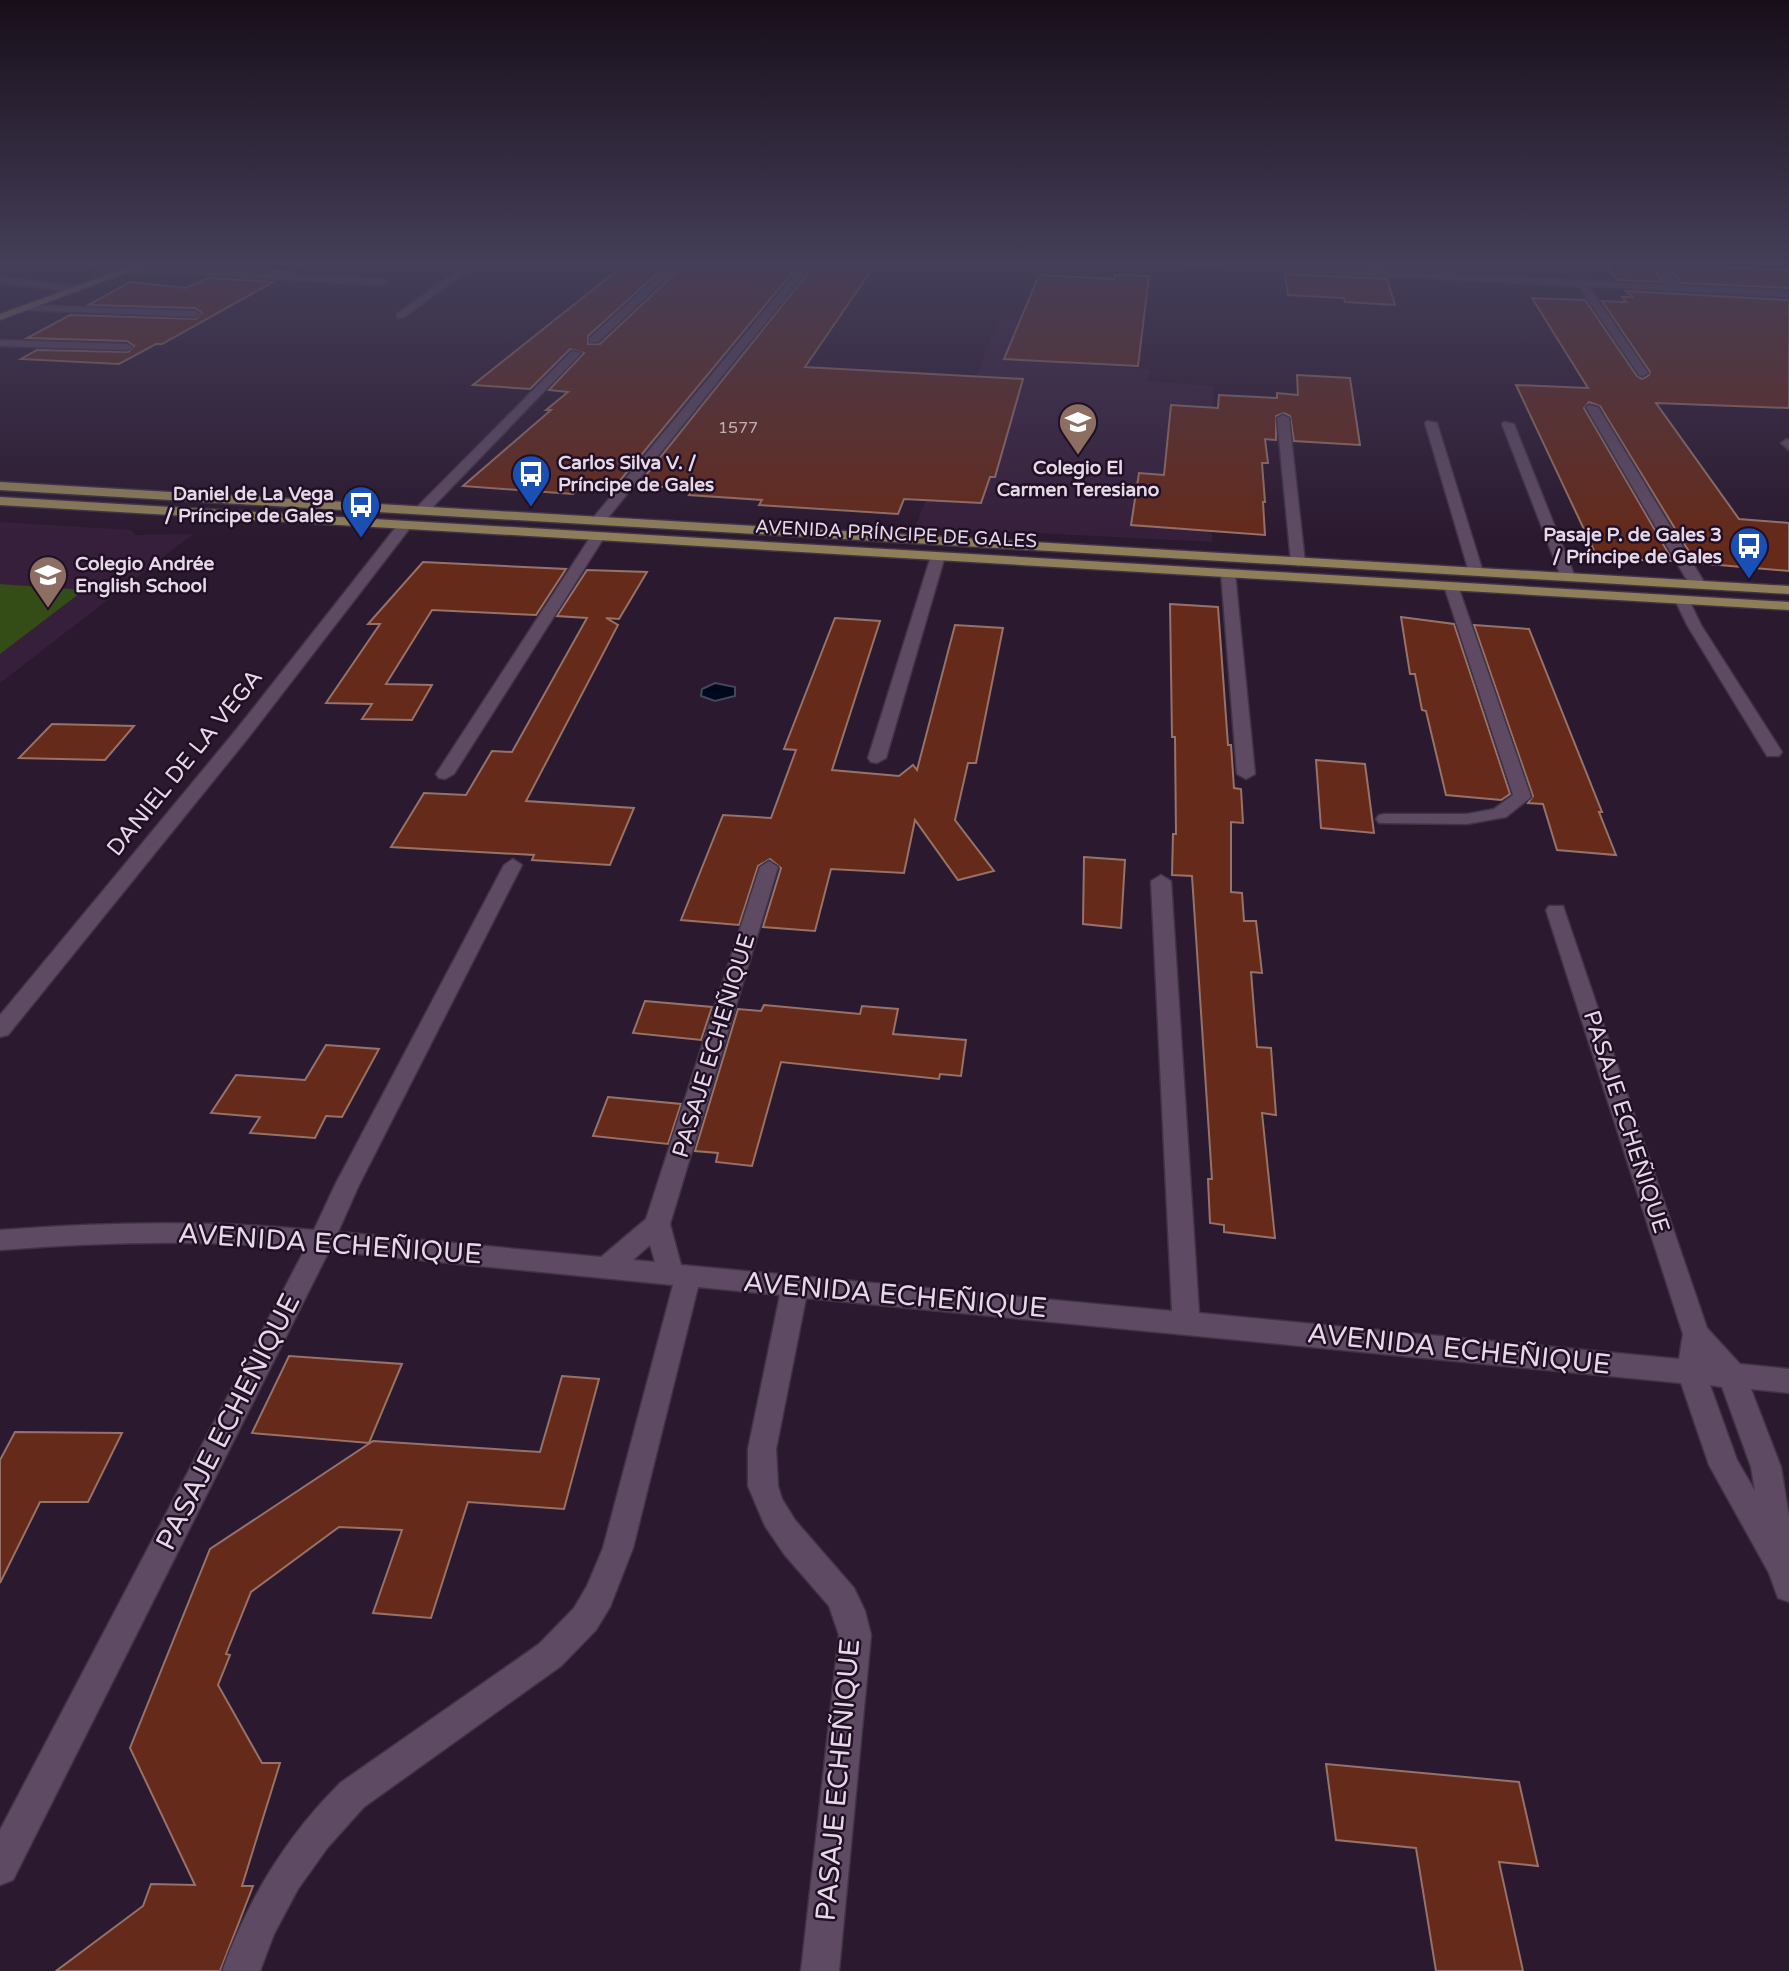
<svg xmlns="http://www.w3.org/2000/svg" width="1789" height="1971" viewBox="0 0 1789 1971" font-family="'Varela Round',sans-serif">
<rect width="100%" height="100%" fill="#2b192f"/>
<g fill="#361f3b">
<path d="M 999,319 L 1079,322 L 1068,364 L 1150,369 L 1147,381 L 1213,386 L 1212,542 L 915,527 Z"/>
<path d="M 0,522 L 131,530 L 136,535 L 193,534 L 0,683 Z"/>
</g>
<path fill="#344c15" d="M 0,584 L 84,590 L 0,654 Z"/>
<path fill="#00081e" stroke="#45475b" stroke-width="2" d="M 715,683 L 735,687 L 735,696 L 715,701 L 701,696 L 702,689 Z"/>
<g fill="#652a1a" stroke="#967268" stroke-width="2">
<path d="M 248,262 L 306,262 L 290,272 L 232,268 Z"/>
<path d="M 641,262 L 669,263 L 588,336 L 588,344 L 600,344 L 685,264 L 762,266 L 766,262 L 801,262 L 618,483 L 610,483 L 607,486 L 582,484 L 573,494 L 463,486 L 551,410 L 546,410 L 568,392 L 549,390 L 584,353 L 570,349 L 530,389 L 473,385 L 625,264 L 637,265 Z"/>
<path d="M 817,262 L 877,262 L 805,367 L 1023,379 L 995,477 L 990,477 L 981,503 L 904,499 L 898,514 L 759,505 L 762,500 L 689,495 L 693,489 L 638,485 Z"/>
<path d="M 1382,262 L 1384,268 L 1284,262 Z"/>
<path d="M 1608,262 L 1647,262 L 1664,282 L 1617,280 L 1607,267 L 1612,267 Z"/>
<path d="M 1663,262 L 1716,263 L 1720,267 L 1789,270 L 1789,288 L 1681,283 Z"/>
<path d="M 1285,274 L 1387,279 L 1395,305 L 1345,302 L 1344,298 L 1288,295 Z"/>
<path d="M 1039,275 L 1114,279 L 1115,275 L 1149,276 L 1138,366 L 1004,359 Z"/>
<path d="M 209,278 L 273,282 L 162,344 L 156,344 L 119,364 L 21,359 L 37,350 L 128,352 L 134,346 L 127,341 L 27,338 L 70,315 L 196,319 L 202,313 L 195,308 L 88,305 L 130,282 L 186,288 Z"/>
<path d="M 1626,291 L 1789,300 L 1789,408 L 1656,403 L 1739,519 L 1789,523 L 1789,571 L 1696,563 L 1600,406 L 1589,402 L 1584,408 L 1673,561 L 1598,559 L 1516,385 L 1588,388 L 1532,298 L 1585,300 L 1637,376 L 1642,379 L 1649,375 L 1650,372 L 1602,301 L 1626,302 L 1622,297 L 1632,297 Z"/>
<path d="M 1297,375 L 1350,378 L 1360,445 L 1294,441 L 1290,416 L 1284,413 L 1276,416 L 1276,440 L 1265,439 L 1268,463 L 1262,463 L 1265,502 L 1263,502 L 1265,535 L 1131,525 L 1139,473 L 1164,475 L 1171,405 L 1218,408 L 1219,395 L 1277,398 L 1277,393 L 1298,395 Z"/>
<path d="M 423,562 L 566,569 L 536,615 L 432,610 L 386,684 L 432,685 L 412,720 L 362,719 L 372,704 L 326,703 L 380,624 L 368,624 Z"/>
<path d="M 587,570 L 647,572 L 619,619 L 606,618 L 618,625 L 526,801 L 634,808 L 610,865 L 532,860 L 534,855 L 391,847 L 424,793 L 466,795 L 492,751 L 512,752 L 587,618 L 557,616 Z"/>
<path d="M 1170,604 L 1218,607 L 1228,745 L 1231,745 L 1234,788 L 1241,789 L 1243,823 L 1231,822 L 1231,892 L 1242,893 L 1244,921 L 1256,921 L 1262,973 L 1251,972 L 1257,1047 L 1271,1048 L 1276,1115 L 1262,1113 L 1275,1238 L 1224,1232 L 1224,1225 L 1210,1223 L 1208,1179 L 1212,1179 L 1192,876 L 1172,875 L 1173,834 L 1176,834 L 1175,737 L 1172,737 Z"/>
<path d="M 1401,617 L 1454,624 L 1510,794 L 1501,800 L 1446,795 L 1426,711 L 1422,710 L 1415,674 L 1410,674 Z"/>
<path d="M 835,618 L 880,621 L 832,770 L 899,776 L 913,765 L 917,770 L 955,625 L 1003,628 L 976,763 L 968,763 L 955,820 L 994,871 L 958,880 L 915,820 L 904,873 L 831,869 L 815,931 L 763,927 L 781,868 L 770,859 L 758,866 L 739,925 L 681,920 L 723,815 L 771,818 L 796,750 L 784,749 Z"/>
<path d="M 1474,625 L 1529,629 L 1602,812 L 1599,812 L 1616,855 L 1557,850 L 1543,804 L 1528,803 L 1533,796 Z"/>
<path d="M 52,724 L 134,726 L 105,760 L 19,758 Z"/>
<path d="M 1316,760 L 1365,764 L 1374,833 L 1321,828 Z"/>
<path d="M 1084,857 L 1125,860 L 1121,928 L 1083,924 Z"/>
<path d="M 645,1001 L 712,1007 L 701,1040 L 633,1033 Z"/>
<path d="M 764,1005 L 860,1014 L 862,1006 L 898,1009 L 893,1034 L 966,1040 L 961,1076 L 940,1074 L 939,1079 L 781,1062 L 752,1166 L 716,1162 L 718,1153 L 695,1151 L 738,1009 L 761,1011 Z"/>
<path d="M 326,1045 L 379,1049 L 342,1117 L 326,1116 L 315,1138 L 250,1133 L 260,1117 L 211,1113 L 236,1075 L 305,1080 Z"/>
<path d="M 608,1097 L 681,1104 L 668,1144 L 593,1136 Z"/>
<path d="M 289,1356 L 402,1364 L 369,1443 L 252,1433 Z"/>
<path d="M 562,1376 L 599,1379 L 564,1509 L 468,1502 L 431,1618 L 373,1613 L 402,1530 L 339,1527 L 251,1592 L 226,1654 L 230,1655 L 218,1685 L 262,1763 L 280,1763 L 242,1886 L 253,1886 L 220,1971 L 56,1971 L 143,1906 L 151,1884 L 195,1885 L 130,1748 L 210,1549 L 373,1441 L 540,1452 Z"/>
<path d="M 15,1432 L 122,1433 L 88,1502 L 40,1502 L 0,1583 L 0,1460 Z"/>
<path d="M 1326,1764 L 1519,1782 L 1538,1866 L 1499,1862 L 1523,1971 L 1436,1971 L 1416,1848 L 1336,1840 Z"/>
</g>
<g fill="none" stroke-linecap="round" stroke-linejoin="round">
<g stroke="#413345" stroke-width="3">
<g id="minor">
<path d="M 59,262 L 382,279 L 387,282 L 382,285 L 110,270 Z"/>
<path d="M 469,262 L 479,262 L 403,318 L 397,318 L 397,314 Z"/>
<path d="M 674,262 L 683,262 L 598,342 L 590,342 L 590,338 Z"/>
<path d="M 805,262 L 814,262 L 603,524 L 593,524 L 593,518 Z"/>
<path d="M 1159,262 L 1217,262 L 1670,285 L 1650,262 L 1659,262 L 1680,286 L 1789,291 L 1789,297 L 1588,286 L 1648,373 L 1643,376 L 1639,375 L 1579,286 L 1163,265 Z"/>
<path d="M 0,277 L 78,286 L 83,289 L 78,292 L 0,283 Z"/>
<path d="M 26,305 L 195,311 L 200,314 L 195,317 L 23,310 L 21,308 Z"/>
<path d="M 0,340 L 127,344 L 132,347 L 127,350 L 0,346 Z"/>
<path d="M 572,351 L 581,353 L 427,513 L 417,513 L 417,507 Z"/>
<path d="M 1588,405 L 1598,407 L 1706,585 L 1704,588 L 1694,588 L 1685,577 L 1586,407 Z"/>
<path d="M 1283,415 L 1289,418 L 1305,562 L 1298,566 L 1291,562 L 1277,418 Z"/>
<path d="M 1427,421 L 1437,423 L 1483,572 L 1481,575 L 1471,575 L 1469,572 L 1425,423 Z"/>
<path d="M 1504,422 L 1514,424 L 1575,577 L 1573,580 L 1568,581 L 1561,577 L 1502,424 Z"/>
<path d="M 1787,439 L 1789,440 L 1789,450 L 1781,443 Z"/>
<path d="M 405,521 L 410,522 L 410,528 L 248,738 L 8,1035 L 0,1037 L 0,1015 L 236,730 L 400,522 Z"/>
<path d="M 598,532 L 605,536 L 454,774 L 445,779 L 439,778 L 436,774 L 591,536 Z"/>
<path d="M 938,552 L 945,556 L 886,758 L 877,763 L 871,762 L 868,758 L 931,556 Z"/>
<path d="M 1228,569 L 1235,573 L 1255,774 L 1246,779 L 1237,774 L 1221,573 Z"/>
<path d="M 1451,582 L 1458,586 L 1531,797 L 1506,817 L 1467,824 L 1379,823 L 1376,819 L 1379,815 L 1385,814 L 1467,814 L 1494,809 L 1513,795 L 1444,586 Z"/>
<path d="M 1682,596 L 1689,600 L 1701,625 L 1782,752 L 1779,756 L 1767,756 L 1687,625 L 1675,600 Z"/>
<path d="M 513,859 L 522,865 L 359,1185 L 338,1232 L 601,1257 L 646,1219 L 760,867 L 769,861 L 778,867 L 670,1224 L 681,1265 L 1172,1311 L 1151,881 L 1161,875 L 1171,881 L 1199,1313 L 1679,1359 L 1683,1334 L 1546,910 L 1549,906 L 1563,906 L 1707,1328 L 1740,1364 L 1789,1369 L 1789,1393 L 1751,1389 L 1781,1467 L 1789,1517 L 1789,1602 L 1778,1598 L 1769,1573 L 1709,1465 L 1681,1383 L 806,1298 L 776,1449 L 778,1486 L 782,1499 L 795,1520 L 854,1588 L 865,1611 L 871,1635 L 839,1971 L 801,1971 L 839,1635 L 829,1606 L 784,1554 L 765,1526 L 748,1486 L 748,1449 L 780,1295 L 698,1287 L 633,1548 L 610,1607 L 596,1630 L 561,1666 L 364,1807 L 328,1847 L 298,1889 L 274,1934 L 260,1971 L 222,1971 C 249,1898 285,1838 340,1783 L 539,1644 L 574,1608 L 587,1586 L 603,1548 L 673,1285 L 329,1251 L 13,1880 L 0,1885 L 0,1830 L 305,1249 C 203,1239 102,1242 0,1250 L 0,1230 C 105,1222 209,1220 314,1230 L 335,1185 L 504,865 ZM 650,1245 L 655,1262 L 633,1260 ZM 1710,1385 L 1722,1387 L 1751,1467 L 1755,1491 L 1737,1460 Z"/>
</g>
</g>
<g stroke="#413345" stroke-width="3">
<g id="major">
<path d="M 142,262 L 155,262 L 0,320 L 0,314 Z"/>
<path d="M 0,482 L 1789,586 L 1789,594 L 0,490 Z"/>
<path d="M 0,497 L 1789,602 L 1789,610 L 0,505 Z"/>
</g>
</g>
<use href="#minor" fill="#5f4a63" fill-rule="evenodd"/>
<use href="#major" fill="#8e7e5a" fill-rule="evenodd"/>
</g>
<linearGradient id="sky" x2="0" y2="1"><stop stop-color="#180e1a"/><stop offset="0.49" stop-color="#443e58"/><stop offset="1" stop-color="#443e58" stop-opacity="0"/></linearGradient>
<rect width="1789" height="538" fill="url(#sky)"/>
<defs>
<g id="school-pin" transform="scale(2.0125)"><path d="M0 17L-7.5 6A9.5 9.5 0 1 1 7.5 6Z" fill="#8d6e63" stroke="#210f25"/><path d="M0-5L7-2L0 1L-7-2ZM-4 1L0 2.5L4 1V4Q0 6-4 4Z" fill="#fff"/></g>
<g id="bus-pin" transform="scale(2.0125)"><path d="M0 17L-7.5 6A9.5 9.5 0 1 1 7.5 6Z" fill="#1a4fb4" stroke="#210f25"/><path d="M-5-6H5V4H4V6H2V4H-2V6H-4V4H-5ZM-3.5-4V0h7V-4ZM-3.5 1.2v1.5H-2V1.2ZM2 1.2v1.5H3.5V1.2Z" fill="#fff"/></g>
</defs>
<g fill-rule="evenodd">
<use href="#school-pin" x="1078" y="422"/>
<use href="#bus-pin" x="531" y="474"/>
<use href="#bus-pin" x="361" y="505"/>
<use href="#bus-pin" x="1749" y="546"/>
<use href="#school-pin" x="48" y="575"/>
</g>
<g text-anchor="middle" dominant-baseline="central" stroke-width="5" stroke-linejoin="round" paint-order="stroke">
<g font-size="16" fill="#c5adb4">
<text x="738" y="428">1577</text>
</g>
<g font-size="19" font-weight="bold" fill="#e5d9e8" stroke="#210f25" text-anchor="start">
<text x="558" y="463">Carlos Silva V. /<tspan x="558" dy="22">Príncipe de Gales</tspan></text>
<text x="1078" y="468" text-anchor="middle">Colegio El<tspan x="1078" dy="22">Carmen Teresiano</tspan></text>
<text x="334" y="494" text-anchor="end">Daniel de La Vega<tspan x="334" dy="22">/ Príncipe de Gales</tspan></text>
<text x="1722" y="535" text-anchor="end">Pasaje P. de Gales 3<tspan x="1722" dy="22">/ Príncipe de Gales</tspan></text>
<text x="75" y="564">Colegio Andrée<tspan x="75" dy="22">English School</tspan></text>
</g>
<g font-size="19" fill="#e5d9e8" stroke="#210f25">
<text transform="translate(896 534) rotate(3)">AVENIDA PRÍNCIPE DE GALES</text>
</g>
<g font-size="23" fill="#e5d9e8" stroke="#210f25">
<text transform="translate(185 763) rotate(-51)">DANIEL DE LA VEGA</text>
<text transform="translate(714 1046) rotate(-73)">PASAJE ECHEÑIQUE</text>
<text transform="translate(1626 1122) rotate(72)">PASAJE ECHEÑIQUE</text>
</g>
<g font-size="28" fill="#e5d9e8" stroke="#210f25">
<text transform="translate(330 1244) rotate(4)">AVENIDA ECHEÑIQUE</text>
<text transform="translate(895 1295) rotate(5)">AVENIDA ECHEÑIQUE</text>
<text transform="translate(1459 1349) rotate(6)">AVENIDA ECHEÑIQUE</text>
<text transform="translate(228 1422) rotate(-63)">PASAJE ECHEÑIQUE</text>
<text transform="translate(838 1780) rotate(-85)">PASAJE ECHEÑIQUE</text>
</g>
</g>
</svg>
